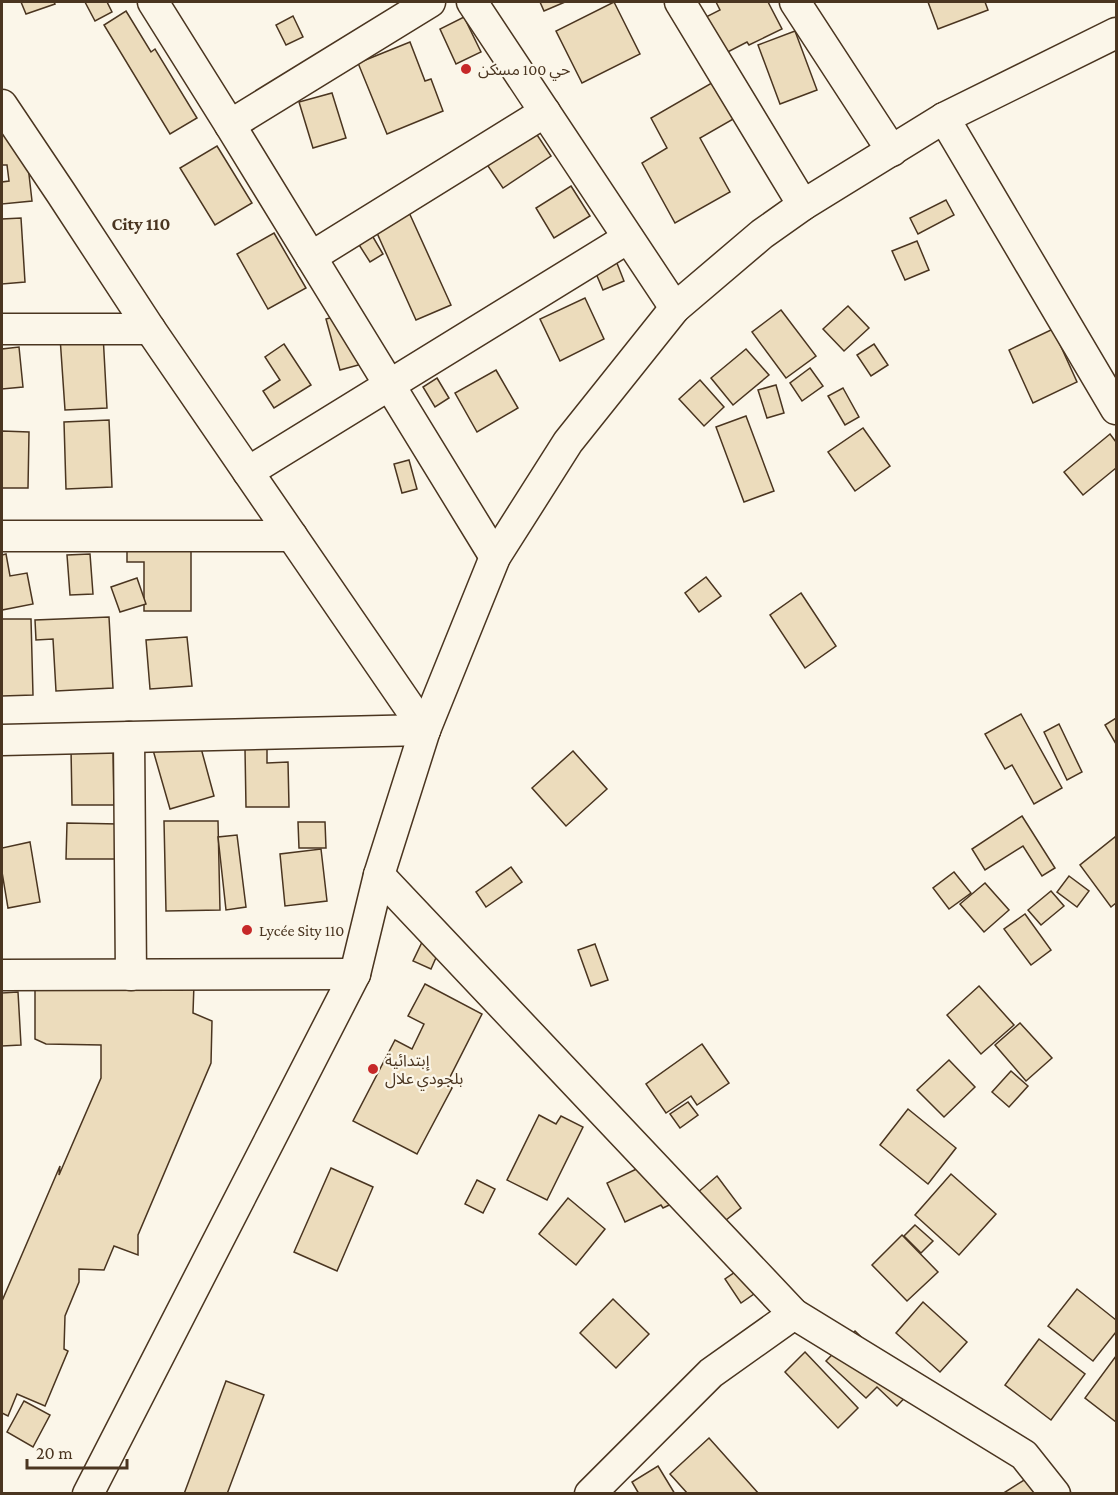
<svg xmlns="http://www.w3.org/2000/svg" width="1118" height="1495" viewBox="0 0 1118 1495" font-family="'Crimson Pro','Noto Sans Arabic',serif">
<rect width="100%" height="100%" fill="#fbf6e9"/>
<g fill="#ecdcbc" stroke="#4a3520" stroke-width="1.5">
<path d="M 21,2 L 54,2 L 55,4 L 26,14 Z"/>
<path d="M 85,2 L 107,2 L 112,12 L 95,21 Z"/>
<path d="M 540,2 L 565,2 L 544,11 Z"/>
<path d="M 614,2 L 640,54 L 582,83 L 556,31 Z"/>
<path d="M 716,2 L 768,2 L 782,29 L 749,45 L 747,42 L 720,56 L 702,19 L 720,10 Z"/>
<path d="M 928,2 L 985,2 L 988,10 L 938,29 Z"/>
<path d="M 126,11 L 151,52 L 155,49 L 197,118 L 170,134 L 104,25 Z"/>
<path d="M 293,16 L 303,37 L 286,45 L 276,25 Z"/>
<path d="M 464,17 L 481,52 L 456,64 L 440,29 Z"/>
<path d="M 795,31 L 817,90 L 780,104 L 758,45 Z"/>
<path d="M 410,42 L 425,81 L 431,79 L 443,111 L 387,134 L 358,63 Z"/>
<path d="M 729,73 L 749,110 L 700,138 L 730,192 L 675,223 L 642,163 L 667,148 L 651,118 Z"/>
<path d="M 332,93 L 346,138 L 313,148 L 299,102 Z"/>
<path d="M 22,113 L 32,201 L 2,204 L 2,182 L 9,181 L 7,165 L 2,165 L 2,115 Z"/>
<path d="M 524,115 L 551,156 L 503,188 L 475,147 Z"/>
<path d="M 217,146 L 252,203 L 215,225 L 180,168 Z"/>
<path d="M 571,186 L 590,216 L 554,238 L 536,208 Z"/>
<path d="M 402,197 L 451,305 L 416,320 L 368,213 Z"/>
<path d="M 946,200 L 954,215 L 918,234 L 910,218 Z"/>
<path d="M 21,218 L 25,282 L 2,284 L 2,219 Z"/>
<path d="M 363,220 L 383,254 L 370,262 L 349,229 Z"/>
<path d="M 274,233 L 306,288 L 268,309 L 237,254 Z"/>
<path d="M 917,241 L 929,270 L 905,280 L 892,251 Z"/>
<path d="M 611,248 L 624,281 L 603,290 L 589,257 Z"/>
<path d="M 585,298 L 604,339 L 560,361 L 540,319 Z"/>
<path d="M 848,306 L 869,328 L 844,351 L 823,329 Z"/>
<path d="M 781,310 L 816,356 L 786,378 L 752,332 Z"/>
<path d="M 348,313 L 362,364 L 340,370 L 326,319 Z"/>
<path d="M 1053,329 L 1077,382 L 1033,403 L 1009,350 Z"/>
<path d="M 103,334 L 107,408 L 65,410 L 60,337 Z"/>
<path d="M 284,344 L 311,385 L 274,408 L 263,391 L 280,380 L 265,357 Z"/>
<path d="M 874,344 L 888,365 L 871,376 L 857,355 Z"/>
<path d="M 19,347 L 23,387 L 2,389 L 2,349 Z"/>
<path d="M 746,349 L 769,375 L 733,405 L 711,378 Z"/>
<path d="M 810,368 L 823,386 L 802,401 L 790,383 Z"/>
<path d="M 496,370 L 518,408 L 477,432 L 455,393 Z"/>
<path d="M 437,378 L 449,398 L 435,407 L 423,387 Z"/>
<path d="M 700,380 L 724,407 L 704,426 L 679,399 Z"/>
<path d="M 776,385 L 784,413 L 767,418 L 758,390 Z"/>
<path d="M 843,388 L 859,417 L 845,425 L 828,396 Z"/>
<path d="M 746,416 L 774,491 L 744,502 L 716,427 Z"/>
<path d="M 109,420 L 112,487 L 66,489 L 64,422 Z"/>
<path d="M 863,428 L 890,466 L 855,491 L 828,452 Z"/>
<path d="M 2,431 L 29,432 L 28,488 L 2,488 Z"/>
<path d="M 1110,434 L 1116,442 L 1116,468 L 1083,495 L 1064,472 Z"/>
<path d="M 409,460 L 417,489 L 402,493 L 394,464 Z"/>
<path d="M 191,526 L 191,611 L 144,611 L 144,562 L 127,562 L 127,527 Z"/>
<path d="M 6,554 L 10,576 L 27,573 L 33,604 L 2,610 L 2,555 Z"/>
<path d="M 90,554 L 93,594 L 70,595 L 67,555 Z"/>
<path d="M 706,577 L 721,596 L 699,612 L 685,593 Z"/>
<path d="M 137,578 L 146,604 L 120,612 L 111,587 Z"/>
<path d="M 801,593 L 836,646 L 805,668 L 770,615 Z"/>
<path d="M 109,617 L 113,688 L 56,691 L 53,639 L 36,640 L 35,620 Z"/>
<path d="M 2,619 L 31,619 L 33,695 L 2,696 Z"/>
<path d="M 187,637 L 192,686 L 150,689 L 146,640 Z"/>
<path d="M 1021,714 L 1062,788 L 1034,804 L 1012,765 L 1005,769 L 985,734 Z"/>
<path d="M 1116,718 L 1116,744 L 1105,725 Z"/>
<path d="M 1059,724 L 1082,772 L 1067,780 L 1044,732 Z"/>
<path d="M 198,737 L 214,796 L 170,809 L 153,750 Z"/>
<path d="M 113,747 L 114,805 L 72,805 L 71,748 Z"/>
<path d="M 245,749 L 267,749 L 267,763 L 288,762 L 289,807 L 246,807 Z"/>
<path d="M 573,751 L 607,789 L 566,826 L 532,788 Z"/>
<path d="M 1022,816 L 1055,868 L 1042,876 L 1023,846 L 985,870 L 972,849 Z"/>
<path d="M 164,821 L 218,821 L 220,910 L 166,911 Z"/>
<path d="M 298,822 L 325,822 L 326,848 L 299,848 Z"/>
<path d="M 67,823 L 119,824 L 118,859 L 66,859 Z"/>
<path d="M 237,835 L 246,907 L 226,910 L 218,837 Z"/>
<path d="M 1115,837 L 1116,839 L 1116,903 L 1111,907 L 1080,865 Z"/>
<path d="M 30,842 L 40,902 L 8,908 L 2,872 L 2,848 Z"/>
<path d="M 321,849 L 327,901 L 285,906 L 280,854 Z"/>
<path d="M 511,867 L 522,882 L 486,907 L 476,892 Z"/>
<path d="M 954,872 L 971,893 L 949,909 L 933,888 Z"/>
<path d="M 1069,876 L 1089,891 L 1077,907 L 1057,892 Z"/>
<path d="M 985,883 L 1009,910 L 984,932 L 960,904 Z"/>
<path d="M 1051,891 L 1064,906 L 1041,925 L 1028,910 Z"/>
<path d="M 1025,914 L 1051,950 L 1031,965 L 1004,929 Z"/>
<path d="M 425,936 L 442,944 L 431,969 L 413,961 Z"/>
<path d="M 595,944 L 608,980 L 591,986 L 578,950 Z"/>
<path d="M 35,983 L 194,984 L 193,1013 L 212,1021 L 211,1063 L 138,1235 L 138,1255 L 114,1246 L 104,1270 L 79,1269 L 79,1282 L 65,1316 L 64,1349 L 68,1351 L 45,1406 L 17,1394 L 8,1416 L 2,1413 L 2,1301 L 60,1166 L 59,1175 L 101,1078 L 101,1045 L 46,1044 L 35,1039 Z"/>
<path d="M 425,984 L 482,1014 L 446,1085 L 452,1088 L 417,1154 L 353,1121 L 395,1040 L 412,1049 L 424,1024 L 408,1016 Z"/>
<path d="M 979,986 L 1014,1025 L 981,1054 L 947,1015 Z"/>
<path d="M 2,988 L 2,993 L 18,992 L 21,1045 L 2,1046 Z"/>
<path d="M 1020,1023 L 1052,1058 L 1026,1081 L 995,1045 Z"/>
<path d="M 702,1044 L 729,1083 L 697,1105 L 691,1096 L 666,1113 L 646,1084 Z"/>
<path d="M 949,1060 L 975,1087 L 944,1117 L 917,1090 Z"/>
<path d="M 1011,1071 L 1028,1086 L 1009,1107 L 992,1092 Z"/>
<path d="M 688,1102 L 698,1115 L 680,1128 L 670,1114 Z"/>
<path d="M 908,1109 L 956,1148 L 928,1184 L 880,1145 Z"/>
<path d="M 539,1115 L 556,1124 L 561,1116 L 583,1127 L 547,1200 L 507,1180 Z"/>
<path d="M 647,1164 L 684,1198 L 663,1208 L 661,1205 L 625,1222 L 607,1183 Z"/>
<path d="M 331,1168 L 373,1187 L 337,1271 L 294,1252 Z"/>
<path d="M 951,1174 L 996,1214 L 959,1255 L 915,1215 Z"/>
<path d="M 717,1176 L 741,1208 L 721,1224 L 697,1193 Z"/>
<path d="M 477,1180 L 495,1189 L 483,1213 L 465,1204 Z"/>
<path d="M 568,1198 L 605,1229 L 576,1265 L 539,1234 Z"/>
<path d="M 915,1225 L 933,1241 L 921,1253 L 904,1236 Z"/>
<path d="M 902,1235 L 938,1272 L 907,1301 L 872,1265 Z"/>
<path d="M 754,1259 L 770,1283 L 741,1303 L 725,1279 Z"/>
<path d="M 1077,1289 L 1116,1320 L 1116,1332 L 1093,1361 L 1048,1326 Z"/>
<path d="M 613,1299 L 649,1334 L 616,1368 L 580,1333 Z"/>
<path d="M 923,1302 L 967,1342 L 940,1372 L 896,1333 Z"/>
<path d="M 855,1331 L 914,1388 L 897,1406 L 877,1387 L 866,1398 L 826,1361 Z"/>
<path d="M 1039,1339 L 1085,1374 L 1051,1420 L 1005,1385 Z"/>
<path d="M 805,1352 L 858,1408 L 838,1428 L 785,1372 Z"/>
<path d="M 1116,1356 L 1116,1422 L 1085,1398 Z"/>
<path d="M 226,1381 L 264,1395 L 227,1494 L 184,1494 Z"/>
<path d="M 24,1401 L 50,1415 L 33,1447 L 7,1432 Z"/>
<path d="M 709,1438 L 759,1494 L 688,1494 L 670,1474 Z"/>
<path d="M 658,1466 L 675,1494 L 639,1494 L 632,1482 Z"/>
<path d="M 1037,1472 L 1051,1494 L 1002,1494 Z"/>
</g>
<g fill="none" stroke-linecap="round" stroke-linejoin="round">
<g stroke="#4a3520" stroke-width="33">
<g id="street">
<path d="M 153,2 L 230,125 L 495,557"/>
<path d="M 472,2 L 675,308"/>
<path d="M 680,2 L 803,205"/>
<path d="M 795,2 L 892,151"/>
<path d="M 2,105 L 61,193 L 150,329 L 425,730"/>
<path d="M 944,118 L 1116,409"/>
<path d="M 230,125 L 430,2"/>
<path d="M 311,257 L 545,112"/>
<path d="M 2,329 L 150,329"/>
<path d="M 248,472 L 628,238"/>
<path d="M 2,536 L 292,536"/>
<path d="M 129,737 L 131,975"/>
<path d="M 2,740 L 425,730"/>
<path d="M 379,875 L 794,1314 L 1024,1455 L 1055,1494"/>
<path d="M 2,975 L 355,974"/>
<path d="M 88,1494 L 355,974 L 379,875 L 425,730 L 495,557 L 568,442 L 675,308 L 762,234 L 803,205 L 944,118 L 1116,33"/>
<path d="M 590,1494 L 711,1373 L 794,1314"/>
</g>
</g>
<use href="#street" stroke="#fbf6e9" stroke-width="30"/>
</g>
<g fill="#c62828" stroke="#fbf6e9" stroke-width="2">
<circle cx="466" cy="69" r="6"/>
<circle cx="247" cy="930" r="6"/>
<circle cx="373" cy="1069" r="6"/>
</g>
<g text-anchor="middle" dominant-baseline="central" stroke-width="4.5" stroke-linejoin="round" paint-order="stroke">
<g font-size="16" fill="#4a3520" stroke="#fbf6e9" text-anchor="start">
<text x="478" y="69">حي 100 مسكن</text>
<text x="259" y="930">Lycée Sity 110</text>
<text x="385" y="1060">إبتدائية<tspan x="385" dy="18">بلجودي علال</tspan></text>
</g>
<g font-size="18" font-weight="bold" fill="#4a3520" stroke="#fbf6e9">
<text x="141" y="224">City 110</text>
</g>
</g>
<rect width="1118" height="1495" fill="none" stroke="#4a3520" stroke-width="6"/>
<path d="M27 1459v9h100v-9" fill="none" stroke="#4a3520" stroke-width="3"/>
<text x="36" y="1459" font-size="18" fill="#4a3520" stroke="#fbf6e9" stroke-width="4.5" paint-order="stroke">20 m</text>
</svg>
